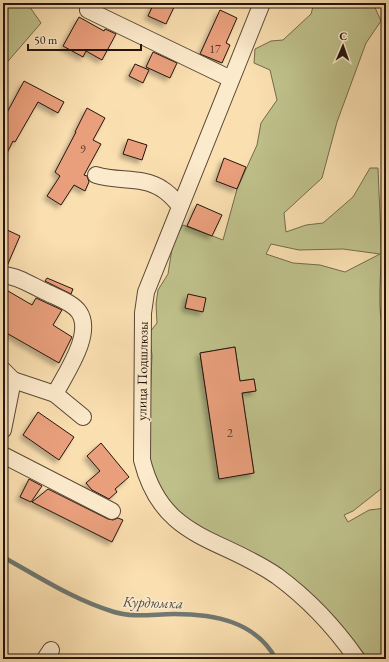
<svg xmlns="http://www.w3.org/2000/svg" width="389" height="662" viewBox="0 0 389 662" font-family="'EB Garamond',serif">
<defs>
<filter id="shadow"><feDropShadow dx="-3.5" dy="3.5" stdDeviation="2" flood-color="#0004"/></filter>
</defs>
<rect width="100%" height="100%" fill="#fadfb0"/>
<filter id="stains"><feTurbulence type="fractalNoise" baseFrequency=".005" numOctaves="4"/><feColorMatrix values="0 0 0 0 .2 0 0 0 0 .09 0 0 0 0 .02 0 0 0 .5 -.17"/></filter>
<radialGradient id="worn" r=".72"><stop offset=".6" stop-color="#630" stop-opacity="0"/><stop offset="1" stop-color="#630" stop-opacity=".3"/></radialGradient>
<g fill="#bfc18b" stroke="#726b4c" fill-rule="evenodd">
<path d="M 3,3 L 27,3 L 41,23 L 3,67 Z"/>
<path d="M 314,3 L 373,3 L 381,21 L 366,43 L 337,122 L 322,178 L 284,213 L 286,232 L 306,225 L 323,223 L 353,197 L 370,168 L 378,168 C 379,197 381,226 381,254 C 381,283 376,312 386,340 L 386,485 L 353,511 L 344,515 L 348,522 L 369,510 L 386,508 L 386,659 L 362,659 L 318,603 L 286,573 L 189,520 L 171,506 L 151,473 L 148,450 L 152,355 L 149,333 L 157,323 L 156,304 L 158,290 L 168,274 L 173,242 L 183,225 L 223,240 L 237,189 L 257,145 L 261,123 L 277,100 L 270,70 L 254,63 L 255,49 L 271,41 L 283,40 L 311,14 ZM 271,244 L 299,250 L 343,249 L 380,254 L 345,272 L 320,265 L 293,263 L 266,254 ZM 235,347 L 240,381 L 254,379 L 256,391 L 242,393 L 254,473 L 219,478 L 200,353 Z"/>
</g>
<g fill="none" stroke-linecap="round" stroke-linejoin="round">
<path stroke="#6f7872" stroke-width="4.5" d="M 3,557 C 39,577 74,600 114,612 C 134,618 154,614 174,614 C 214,614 255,621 276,659"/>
</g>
<g fill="#e99f7c" stroke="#24150e" filter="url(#shadow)">
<path d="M 154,3 L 176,3 L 166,24 L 148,16 Z"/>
<path d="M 220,10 L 237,18 L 226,43 L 230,45 L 222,63 L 200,54 Z"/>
<path d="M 79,17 L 104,31 L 105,29 L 116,34 L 102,60 L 86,51 L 83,57 L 63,46 Z"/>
<path d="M 153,52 L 177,63 L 170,78 L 146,67 Z"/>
<path d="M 135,64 L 149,70 L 143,83 L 129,76 Z"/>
<path d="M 24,81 L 64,102 L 58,113 L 38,102 L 15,142 L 13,141 L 3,161 L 3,120 Z"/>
<path d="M 87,108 L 105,118 L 93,140 L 101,144 L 84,175 L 87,176 L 89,182 L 85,191 L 74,185 L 61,205 L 47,196 L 60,176 L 55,172 L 76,132 L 75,132 Z"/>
<path d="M 128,139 L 147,145 L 142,160 L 123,154 Z"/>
<path d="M 224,158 L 246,167 L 237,189 L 216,181 Z"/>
<path d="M 197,204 L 222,215 L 212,236 L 187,226 Z"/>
<path d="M 3,228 L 20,236 L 7,266 L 3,266 Z"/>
<path d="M 47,278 L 73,289 L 71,294 L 45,281 Z"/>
<path d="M 3,288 L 32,305 L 36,298 L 62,310 L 53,325 L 72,337 L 59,363 L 3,331 Z"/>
<path d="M 188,294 L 206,298 L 203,312 L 185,308 Z"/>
<path d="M 235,347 L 240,381 L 254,379 L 256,391 L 242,393 L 254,473 L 219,479 L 200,353 Z"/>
<path d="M 38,412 L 74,437 L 59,460 L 23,435 Z"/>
<path d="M 101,443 L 129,477 L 115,489 L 117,492 L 109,499 L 92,490 L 86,483 L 100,471 L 87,456 Z"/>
<path d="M 29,479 L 42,486 L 31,502 L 20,497 Z"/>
<path d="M 48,489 L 108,519 L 113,520 L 118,518 L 123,520 L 112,542 L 32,502 Z"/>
</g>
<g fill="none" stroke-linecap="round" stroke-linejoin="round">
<g stroke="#5a4836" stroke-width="18">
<g id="minor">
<path d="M 262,3 L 146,292 L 143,313 L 142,460 C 162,540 219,536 277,576 C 307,598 336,629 357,659"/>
<path d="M 88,10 L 231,79"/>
<path d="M 96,175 C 118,182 143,176 162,189 C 169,193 175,200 180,206"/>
<path d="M 3,275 C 19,276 34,287 48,293 C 58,298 73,303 79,312 C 94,334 65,374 55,394 L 13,380"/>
<path d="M 3,370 L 13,380 L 3,430"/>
<path d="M 55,394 L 83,417"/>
<path d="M 3,455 L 112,511"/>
<path d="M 45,659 L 51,650"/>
</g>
</g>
<use href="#minor" stroke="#fceacc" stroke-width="16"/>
</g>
<g text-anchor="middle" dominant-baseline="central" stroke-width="3" stroke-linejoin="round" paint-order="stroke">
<g font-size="12" fill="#55382a">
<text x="215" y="49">17</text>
<text x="83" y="149">9</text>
<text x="230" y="433">2</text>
</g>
<g font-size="14" fill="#24150e" stroke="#fceacc">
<text transform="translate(142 371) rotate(-89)">улица Подшлюзы</text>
</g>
<g font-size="15" font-style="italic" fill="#504f48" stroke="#fceacc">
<text transform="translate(153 602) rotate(2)">Курдюмка</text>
</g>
</g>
<rect width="389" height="662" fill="none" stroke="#fadfb0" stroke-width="16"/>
<rect x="4" y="4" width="381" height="654" fill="none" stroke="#24150e" stroke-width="2"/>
<rect x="8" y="8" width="373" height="646" fill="none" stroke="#24150e"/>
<g transform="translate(343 46) rotate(2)" stroke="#fceacc" stroke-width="3" paint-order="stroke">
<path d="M0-3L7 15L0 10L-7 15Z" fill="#24150e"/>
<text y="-6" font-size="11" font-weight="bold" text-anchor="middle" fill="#24150e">С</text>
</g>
<path d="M28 44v6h113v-6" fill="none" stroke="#24150e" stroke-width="2"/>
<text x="34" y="44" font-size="12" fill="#24150e" stroke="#fceacc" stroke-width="3" paint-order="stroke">50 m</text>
<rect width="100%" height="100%" filter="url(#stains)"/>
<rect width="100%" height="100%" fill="url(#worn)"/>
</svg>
